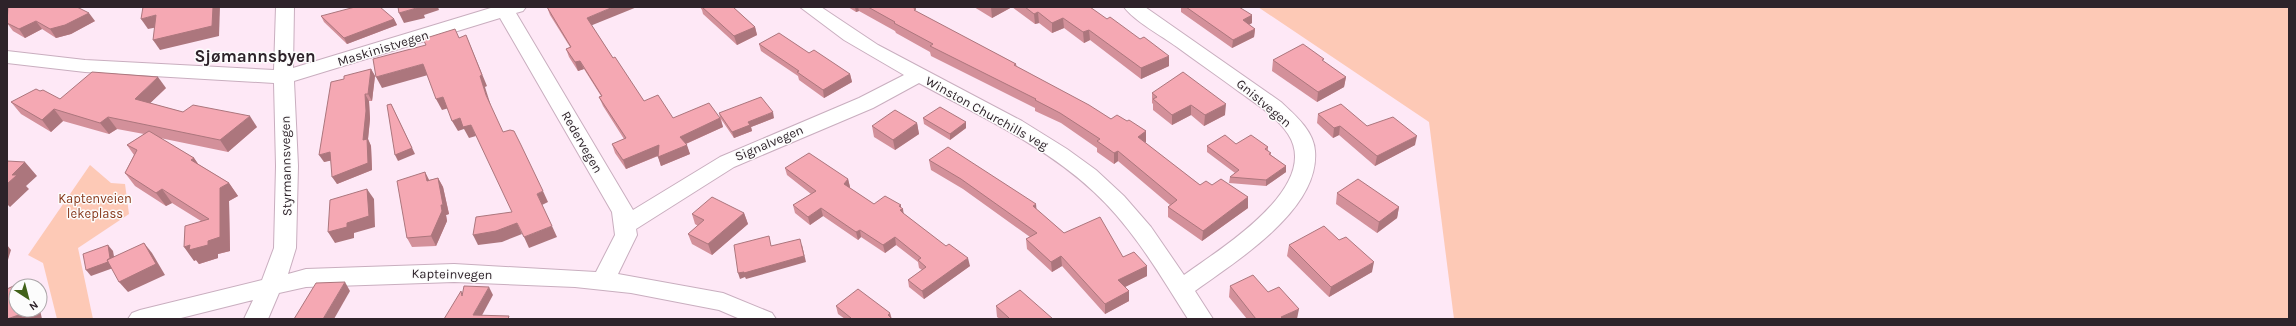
<svg xmlns="http://www.w3.org/2000/svg" width="2296" height="326" viewBox="0 0 2296 326" font-family="Karla,sans-serif">
<rect width="100%" height="100%" fill="#fee8f6"/>
<g fill="#fdc9b6">
<path d="M 1258,7 L 2289,7 L 2289,319 L 1454,319 L 1429,122 Z"/>
<path d="M 90,165 L 111,183 L 125,184 L 129,214 L 78,248 L 93,319 L 57,319 L 43,263 L 28,255 Z"/>
</g>
<g fill="none" stroke-linecap="round" stroke-linejoin="round">
<g stroke="#c9aebf" stroke-width="2">
<path id="street" d="M 276,7 L 294,7 L 293,68 L 494,7 L 526,7 L 523,11 L 516,13 L 633,210 L 720,157 L 859,98 L 904,75 L 844,40 L 800,7 L 821,7 L 878,45 L 1022,121 L 1067,149 L 1096,170 L 1124,196 L 1151,227 L 1184,275 C 1218,250 1323,187 1288,134 C 1276,116 1256,104 1238,91 C 1218,76 1197,62 1177,47 C 1162,36 1134,21 1124,7 L 1145,7 L 1281,102 C 1295,115 1314,131 1315,151 C 1320,210 1236,261 1195,291 L 1213,319 L 1188,319 C 1160,275 1133,228 1094,192 C 1044,145 979,116 919,83 L 873,108 L 734,167 L 636,229 L 637,235 L 618,274 L 723,293 L 772,313 L 776,319 L 740,319 L 719,310 L 631,293 L 575,287 L 454,282 L 306,287 L 279,293 L 268,319 L 244,319 L 253,300 L 177,319 L 128,319 L 132,313 L 140,310 L 262,280 L 274,248 L 276,166 L 274,83 L 85,72 L 7,63 L 7,51 L 85,60 L 274,70 ZM 500,18 L 612,212 L 615,235 L 596,272 L 454,264 L 306,269 L 288,274 L 296,248 L 298,166 L 294,81 Z"/>
</g>
<use href="#street" fill="#fff" fill-rule="evenodd"/>
</g>
<g fill="#d3909a">
<path d="M 8,7 L 95,21 L 71,34 L 56,38 L 42,29 L 25,38 L 13,31 L 7,23 Z"/>
<path d="M 547,7 L 592,26 L 613,58 L 644,101 L 673,118 L 720,118 L 719,113 L 774,118 L 751,127 L 752,131 L 734,138 L 721,119 L 723,127 L 686,144 L 690,154 L 661,166 L 658,156 L 626,169 L 615,153 L 612,144 L 624,139 L 603,106 L 599,97 L 601,96 L 584,69 L 578,71 L 569,57 L 566,49 L 570,47 L 550,15 Z"/>
<path d="M 700,7 L 735,7 L 733,7 L 755,27 L 757,35 L 737,45 L 703,14 L 702,10 Z"/>
<path d="M 848,7 L 912,7 L 916,12 L 1016,64 L 1017,67 L 1111,119 L 1127,121 L 1146,131 L 1146,142 L 1145,143 L 1200,185 L 1212,185 L 1248,197 L 1248,208 L 1202,241 L 1168,217 L 1168,207 L 1170,205 L 1118,161 L 1114,164 L 1097,152 L 1097,148 L 1061,123 L 1035,111 L 1035,108 L 931,56 L 930,52 L 896,33 L 895,31 L 859,11 L 856,12 Z"/>
<path d="M 974,7 L 1012,7 L 992,18 Z"/>
<path d="M 1012,7 L 1090,7 L 1169,66 L 1141,79 L 1090,40 L 1084,43 L 1064,28 L 1052,33 L 1039,23 L 1035,24 Z"/>
<path d="M 1181,7 L 1239,7 L 1252,23 L 1249,25 L 1255,29 L 1254,37 L 1232,48 L 1181,12 Z"/>
<path d="M 321,16 L 394,19 L 397,25 L 347,44 L 324,22 Z"/>
<path d="M 759,44 L 809,53 L 850,74 L 852,82 L 824,98 L 799,80 L 798,76 L 761,51 Z"/>
<path d="M 1273,60 L 1346,77 L 1344,87 L 1317,102 L 1272,71 Z"/>
<path d="M 371,69 L 375,76 L 372,101 L 369,101 L 370,119 L 368,139 L 371,146 L 372,170 L 337,184 L 331,160 L 324,162 L 344,79 Z"/>
<path d="M 166,88 L 150,103 L 183,112 L 257,127 L 228,152 L 160,138 L 194,158 L 198,164 L 229,183 L 238,196 L 229,201 L 230,251 L 218,254 L 218,258 L 199,264 L 196,260 L 194,261 L 201,221 L 172,203 L 166,206 L 135,186 L 125,173 L 134,155 L 127,145 L 144,134 L 117,129 L 109,134 L 63,121 L 51,132 L 21,114 L 11,102 L 60,99 Z"/>
<path d="M 1152,93 L 1225,115 L 1204,126 L 1191,115 L 1172,125 L 1153,110 L 1153,104 L 1152,103 Z"/>
<path d="M 1318,114 L 1367,126 L 1415,145 L 1375,166 L 1339,135 L 1333,138 L 1317,123 Z"/>
<path d="M 923,118 L 966,122 L 966,128 L 950,140 L 924,124 Z"/>
<path d="M 917,123 L 919,134 L 895,150 L 874,137 L 872,126 Z"/>
<path d="M 1236,144 L 1268,147 L 1268,150 L 1271,155 L 1286,166 L 1286,172 L 1266,186 L 1229,183 L 1230,177 L 1235,173 L 1207,152 L 1207,146 Z"/>
<path d="M 929,160 L 1037,210 L 1064,233 L 1147,266 L 1147,276 L 1125,287 L 1129,291 L 1129,301 L 1105,314 L 1062,266 L 1052,272 L 1027,249 L 1026,239 L 1030,237 L 963,189 L 931,170 Z"/>
<path d="M 785,168 L 848,179 L 850,187 L 849,188 L 874,204 L 901,208 L 904,214 L 970,266 L 924,299 L 909,287 L 908,280 L 922,270 L 919,268 L 918,262 L 896,245 L 885,253 L 861,237 L 858,240 L 823,216 L 810,225 L 795,213 L 793,205 L 811,194 L 787,175 Z"/>
<path d="M 425,172 L 429,180 L 438,178 L 443,187 L 449,214 L 446,215 L 447,221 L 436,246 L 412,247 L 407,238 Z"/>
<path d="M 1337,193 L 1399,207 L 1397,218 L 1377,233 L 1336,204 Z"/>
<path d="M 744,213 L 748,224 L 712,255 L 692,244 L 688,234 L 698,226 L 695,224 L 692,214 Z"/>
<path d="M 1289,245 L 1372,272 L 1329,297 L 1287,256 Z"/>
<path d="M 1230,286 L 1268,292 L 1297,319 L 1247,319 L 1229,297 Z"/>
<path d="M 836,306 L 890,313 L 892,319 L 845,319 L 838,314 Z"/>
<path d="M 996,306 L 1053,319 L 1000,319 L 997,317 Z"/>
</g>
<g fill="#ac767d">
<path d="M 213,7 L 220,7 L 219,36 L 160,50 L 153,40 Z"/>
<path d="M 420,7 L 438,7 L 439,10 L 424,15 L 425,18 L 404,23 L 399,13 Z"/>
<path d="M 613,7 L 637,7 L 590,26 L 587,18 Z"/>
<path d="M 855,7 L 858,7 L 859,11 L 856,12 Z"/>
<path d="M 991,7 L 1012,7 L 992,18 Z"/>
<path d="M 1038,12 L 1039,23 L 1035,24 L 1034,14 Z"/>
<path d="M 89,13 L 95,21 L 71,34 L 56,38 L 50,29 Z"/>
<path d="M 156,15 L 163,26 L 148,29 L 141,19 Z"/>
<path d="M 1252,15 L 1252,23 L 1242,28 L 1243,20 Z"/>
<path d="M 1063,18 L 1064,28 L 1052,33 L 1052,23 Z"/>
<path d="M 394,19 L 397,25 L 347,44 L 344,38 Z"/>
<path d="M 36,21 L 42,29 L 25,38 L 19,29 Z"/>
<path d="M 755,27 L 757,35 L 737,45 L 734,36 Z"/>
<path d="M 1255,29 L 1254,37 L 1232,48 L 1233,40 Z"/>
<path d="M 1089,30 L 1090,40 L 1084,43 L 1083,32 Z"/>
<path d="M 466,35 L 487,86 L 485,87 L 491,106 L 486,95 Z"/>
<path d="M 1169,56 L 1169,66 L 1141,79 L 1141,68 Z"/>
<path d="M 580,61 L 584,69 L 578,71 L 575,62 Z"/>
<path d="M 423,64 L 428,75 L 382,88 L 376,77 Z"/>
<path d="M 371,69 L 375,76 L 372,101 L 368,94 Z"/>
<path d="M 850,74 L 852,82 L 824,98 L 823,90 Z"/>
<path d="M 158,77 L 166,88 L 143,110 L 135,99 Z"/>
<path d="M 1346,77 L 1344,87 L 1317,102 L 1318,92 Z"/>
<path d="M 365,94 L 369,101 L 370,119 L 368,139 L 371,146 L 372,170 L 337,184 L 332,177 L 363,140 Z"/>
<path d="M 443,97 L 449,108 L 442,110 L 436,99 Z"/>
<path d="M 391,104 L 415,154 L 398,161 L 395,155 Z"/>
<path d="M 1226,104 L 1225,115 L 1204,126 L 1205,115 Z"/>
<path d="M 1191,105 L 1191,115 L 1172,125 L 1172,115 Z"/>
<path d="M 54,109 L 63,121 L 51,132 L 42,120 Z"/>
<path d="M 773,112 L 774,118 L 751,127 L 752,131 L 734,138 L 732,132 L 748,122 Z"/>
<path d="M 250,116 L 257,127 L 228,152 L 220,140 Z"/>
<path d="M 108,117 L 117,129 L 109,134 L 100,123 Z"/>
<path d="M 460,118 L 471,125 L 476,136 L 469,138 L 464,129 L 458,131 L 452,121 Z"/>
<path d="M 720,118 L 723,127 L 683,145 L 680,137 Z"/>
<path d="M 966,122 L 966,128 L 950,140 L 950,134 Z"/>
<path d="M 917,123 L 919,134 L 895,150 L 893,140 Z"/>
<path d="M 1340,126 L 1339,135 L 1333,138 L 1334,128 Z"/>
<path d="M 1146,131 L 1146,142 L 1138,147 L 1138,137 Z"/>
<path d="M 1417,136 L 1415,145 L 1375,166 L 1377,156 Z"/>
<path d="M 659,145 L 662,154 L 626,169 L 623,160 Z"/>
<path d="M 687,145 L 690,154 L 661,166 L 658,157 Z"/>
<path d="M 1118,151 L 1118,161 L 1114,164 L 1114,153 Z"/>
<path d="M 330,152 L 334,160 L 324,162 L 319,155 Z"/>
<path d="M 194,158 L 203,171 L 191,160 Z"/>
<path d="M 25,162 L 37,176 L 26,186 L 29,189 L 10,207 L 7,204 L 7,184 L 12,175 Z"/>
<path d="M 1286,166 L 1286,172 L 1266,186 L 1266,180 Z"/>
<path d="M 425,172 L 430,182 L 427,181 Z"/>
<path d="M 438,178 L 443,187 L 449,214 L 446,215 L 447,221 L 436,246 L 431,236 L 441,205 Z"/>
<path d="M 848,179 L 850,187 L 846,192 L 844,184 Z"/>
<path d="M 229,183 L 238,196 L 229,201 L 230,251 L 218,254 L 218,258 L 199,264 L 196,260 L 194,261 L 184,247 L 190,245 L 208,241 L 220,188 Z"/>
<path d="M 162,189 L 172,203 L 166,206 L 156,193 Z"/>
<path d="M 367,189 L 374,199 L 375,227 L 354,233 L 354,238 L 335,243 L 328,232 L 347,223 Z"/>
<path d="M 543,191 L 548,202 L 542,205 L 537,194 Z"/>
<path d="M 1248,197 L 1248,208 L 1202,241 L 1203,231 Z"/>
<path d="M 1036,204 L 1037,214 L 1033,206 Z"/>
<path d="M 901,205 L 901,209 L 903,209 L 904,216 L 902,218 L 899,206 Z"/>
<path d="M 1399,207 L 1397,218 L 1377,233 L 1379,222 Z"/>
<path d="M 821,208 L 823,216 L 810,225 L 808,217 Z"/>
<path d="M 744,213 L 748,224 L 712,255 L 708,244 Z"/>
<path d="M 517,223 L 522,234 L 502,242 L 478,245 L 473,235 Z"/>
<path d="M 552,226 L 557,237 L 529,248 L 524,237 Z"/>
<path d="M 860,230 L 861,237 L 858,240 L 856,232 Z"/>
<path d="M 895,237 L 896,245 L 885,253 L 883,245 Z"/>
<path d="M 144,243 L 152,253 L 165,275 L 128,292 L 119,282 Z"/>
<path d="M 7,245 L 11,250 L 7,263 Z"/>
<path d="M 108,245 L 113,251 L 116,267 L 91,276 L 86,270 Z"/>
<path d="M 802,245 L 806,262 L 746,279 L 745,277 L 740,279 L 738,273 Z"/>
<path d="M 1061,256 L 1062,266 L 1052,272 L 1051,262 Z"/>
<path d="M 968,258 L 970,266 L 924,299 L 922,291 Z"/>
<path d="M 1374,262 L 1372,272 L 1329,297 L 1331,287 Z"/>
<path d="M 1147,266 L 1147,276 L 1119,290 L 1118,280 Z"/>
<path d="M 24,281 L 28,286 L 26,286 Z"/>
<path d="M 345,282 L 350,291 L 334,319 L 323,319 Z"/>
<path d="M 489,287 L 493,295 L 480,319 L 473,315 Z"/>
<path d="M 1129,291 L 1129,301 L 1105,314 L 1105,304 Z"/>
<path d="M 1299,309 L 1297,319 L 1281,319 L 1281,317 Z"/>
<path d="M 33,310 L 40,310 L 42,319 L 7,319 Z"/>
<path d="M 890,313 L 891,319 L 888,315 Z"/>
</g>
<g fill="#f5a8b3" stroke="#ac767d">
<path d="M 8,7 L 77,7 L 89,13 L 65,25 L 50,29 L 36,21 L 19,29 L 7,23 Z"/>
<path d="M 143,7 L 213,7 L 212,26 L 153,40 L 156,15 L 141,19 Z"/>
<path d="M 355,7 L 380,7 L 394,19 L 344,38 L 321,16 Z"/>
<path d="M 398,7 L 420,7 L 399,13 Z"/>
<path d="M 547,7 L 613,7 L 587,18 L 613,58 L 615,57 L 644,101 L 658,95 L 673,118 L 709,103 L 720,118 L 680,137 L 687,145 L 658,157 L 659,145 L 623,160 L 612,144 L 626,138 L 599,97 L 602,96 L 580,61 L 575,62 L 566,49 L 571,47 Z"/>
<path d="M 702,7 L 733,7 L 755,27 L 734,36 Z"/>
<path d="M 868,7 L 912,7 L 916,9 L 914,10 L 1016,64 L 1014,65 L 1089,105 L 1111,119 L 1117,115 L 1127,121 L 1129,120 L 1146,131 L 1138,137 L 1200,185 L 1206,181 L 1212,185 L 1221,179 L 1248,197 L 1203,231 L 1168,207 L 1177,200 L 1118,151 L 1114,153 L 1097,141 L 1100,139 L 1060,113 L 1035,100 L 1036,99 L 930,46 L 933,44 L 894,23 L 895,22 Z"/>
<path d="M 1025,7 L 1090,7 L 1107,19 L 1110,17 L 1140,39 L 1144,37 L 1169,56 L 1141,68 L 1089,30 L 1083,32 L 1063,18 L 1052,23 L 1038,12 L 1034,14 Z"/>
<path d="M 1186,7 L 1239,7 L 1252,15 L 1243,20 L 1255,29 L 1233,40 Z"/>
<path d="M 455,29 L 459,38 L 466,35 L 482,75 L 480,76 L 486,95 L 503,132 L 510,130 L 514,131 L 521,145 L 543,191 L 537,194 L 552,226 L 524,237 L 517,223 L 496,231 L 473,235 L 476,217 L 512,212 L 471,125 L 463,127 L 460,118 L 452,121 L 443,97 L 436,99 L 423,64 L 376,77 L 373,59 L 426,45 L 423,39 Z"/>
<path d="M 779,33 L 809,53 L 814,50 L 850,74 L 823,90 L 797,72 L 799,71 L 759,44 Z"/>
<path d="M 1303,44 L 1324,59 L 1322,60 L 1346,77 L 1318,92 L 1273,60 Z"/>
<path d="M 371,69 L 368,94 L 365,94 L 366,111 L 363,140 L 367,139 L 368,163 L 332,177 L 330,152 L 319,155 L 331,82 L 344,79 L 344,76 Z"/>
<path d="M 92,72 L 158,77 L 135,99 L 183,112 L 193,105 L 250,116 L 220,140 L 108,117 L 100,123 L 54,109 L 42,120 L 11,102 L 36,89 L 40,91 L 43,90 L 60,99 Z"/>
<path d="M 1183,72 L 1226,104 L 1205,115 L 1191,105 L 1172,115 L 1153,99 L 1157,97 L 1152,93 Z"/>
<path d="M 761,97 L 773,112 L 748,122 L 750,125 L 732,132 L 719,113 Z"/>
<path d="M 391,104 L 412,148 L 395,155 L 387,105 Z"/>
<path d="M 1341,104 L 1367,126 L 1393,117 L 1417,136 L 1377,156 L 1340,126 L 1334,128 L 1318,114 Z"/>
<path d="M 940,107 L 966,122 L 950,134 L 923,118 Z"/>
<path d="M 895,110 L 917,123 L 893,140 L 872,126 Z"/>
<path d="M 149,131 L 194,158 L 191,160 L 229,183 L 220,188 L 220,237 L 208,241 L 208,245 L 189,250 L 190,245 L 184,247 L 185,226 L 209,219 L 162,189 L 156,193 L 125,173 L 137,150 L 127,145 Z"/>
<path d="M 1225,135 L 1236,144 L 1251,135 L 1268,147 L 1265,149 L 1271,153 L 1269,154 L 1286,166 L 1266,180 L 1230,177 L 1239,170 L 1207,146 Z"/>
<path d="M 948,147 L 1036,204 L 1033,206 L 1064,233 L 1100,217 L 1123,257 L 1134,252 L 1147,266 L 1118,280 L 1129,291 L 1105,304 L 1061,256 L 1051,262 L 1026,239 L 1037,233 L 961,179 L 929,160 Z"/>
<path d="M 809,153 L 848,179 L 844,184 L 874,204 L 885,196 L 901,205 L 899,206 L 903,209 L 900,210 L 903,213 L 946,246 L 949,244 L 968,258 L 922,291 L 908,280 L 926,267 L 918,260 L 921,258 L 895,237 L 883,245 L 860,230 L 856,232 L 821,208 L 808,217 L 793,205 L 816,191 L 785,168 Z"/>
<path d="M 7,161 L 25,162 L 12,175 L 17,175 L 7,184 Z"/>
<path d="M 425,172 L 427,181 L 438,178 L 443,205 L 441,205 L 442,211 L 431,236 L 407,238 L 397,181 Z"/>
<path d="M 1358,179 L 1399,207 L 1379,222 L 1337,193 Z"/>
<path d="M 367,189 L 369,216 L 347,223 L 347,227 L 328,232 L 330,200 Z"/>
<path d="M 712,197 L 744,213 L 708,244 L 688,234 L 704,220 L 692,214 Z"/>
<path d="M 1324,226 L 1339,240 L 1346,237 L 1374,262 L 1331,287 L 1289,245 Z"/>
<path d="M 769,236 L 771,246 L 800,239 L 804,256 L 744,273 L 744,272 L 738,273 L 734,245 Z"/>
<path d="M 144,243 L 156,264 L 119,282 L 107,260 Z"/>
<path d="M 108,245 L 110,258 L 107,260 L 108,262 L 86,270 L 83,254 Z"/>
<path d="M 1253,275 L 1268,292 L 1279,287 L 1299,309 L 1281,317 L 1283,319 L 1256,319 L 1230,286 Z"/>
<path d="M 24,281 L 26,286 L 16,286 L 16,310 L 33,310 L 7,319 L 7,289 Z"/>
<path d="M 345,282 L 323,319 L 294,319 L 316,283 Z"/>
<path d="M 464,286 L 489,287 L 473,315 L 509,316 L 508,319 L 444,319 L 461,291 L 462,296 Z"/>
<path d="M 858,289 L 890,313 L 888,315 L 892,319 L 849,319 L 851,318 L 836,306 Z"/>
<path d="M 1020,290 L 1053,319 L 1007,319 L 1009,318 L 996,306 Z"/>
</g>
<g text-anchor="middle" dominant-baseline="central" stroke-width="3" stroke-linejoin="round" paint-order="stroke">
<g font-size="13" fill="#2e232a" stroke="#fcfcfc">
<text transform="translate(383 48) rotate(-17)">Maskinistvegen</text>
<text transform="translate(1264 103) rotate(40)">Gnistvegen</text>
<text transform="translate(987 113) rotate(29)">Winston Churchills veg</text>
<text transform="translate(582 142) rotate(60)">Redervegen</text>
<text transform="translate(769 143) rotate(-23)">Signalvegen</text>
<text transform="translate(286 166) rotate(-91)">Styrmannsvegen</text>
<text transform="translate(452 274) rotate(1)">Kapteinvegen</text>
</g>
<g font-size="13" fill="#88391b" stroke="#fcfcfc">
<text x="95" y="198">Kaptenveien<tspan x="95" dy="15">lekeplass</tspan></text>
</g>
<g font-size="17" font-weight="bold" fill="#2e232a" stroke="#fcfcfc">
<text x="255" y="56">Sjømannsbyen</text>
</g>
</g>
<rect width="2296" height="326" fill="none" stroke="#2e232a" stroke-width="16"/>
<g transform="translate(28 298) rotate(144)"><circle r="19" fill="#fcfcfc" stroke="#aaa5a8"/>
<path d="M0-3L7 15L0 10L-7 15Z" fill="#416219"/>
<text y="-6" font-size="11" font-weight="bold" text-anchor="middle" fill="#2e232a">N</text>
</g>
</svg>
